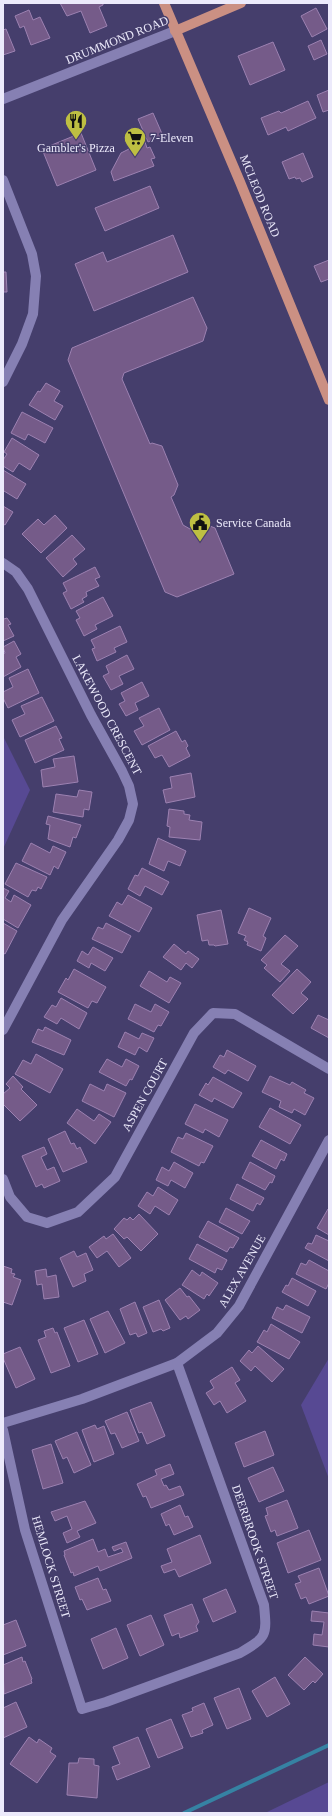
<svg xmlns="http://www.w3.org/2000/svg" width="332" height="1816" viewBox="0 0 332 1816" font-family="Georgia,serif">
<rect width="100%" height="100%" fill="#453e6c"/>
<g fill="#574993">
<path d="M 3,736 L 30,790 L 3,849 Z"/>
<path d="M 329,1358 L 329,1479 L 301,1405 Z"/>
<path d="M 329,1782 L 329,1813 L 265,1813 Z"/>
</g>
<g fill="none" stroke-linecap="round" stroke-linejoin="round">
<path stroke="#3682a3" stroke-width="4" d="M 184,1813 L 329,1745"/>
</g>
<g fill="#755b89" stroke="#9c81b1">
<path d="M 60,3 L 103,3 L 103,5 L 99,7 L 107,26 L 90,33 L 81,11 L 67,16 Z"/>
<path d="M 316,8 L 327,29 L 312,37 L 301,16 Z"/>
<path d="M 29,10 L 33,20 L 40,17 L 50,38 L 31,45 L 24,26 L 20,28 L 15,16 Z"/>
<path d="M 6,29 L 15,51 L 3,55 L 3,30 Z"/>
<path d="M 321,40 L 327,54 L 314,60 L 308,46 Z"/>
<path d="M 273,42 L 285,70 L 250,85 L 238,56 Z"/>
<path d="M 329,90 L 329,110 L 323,112 L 317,95 Z"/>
<path d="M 308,101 L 316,118 L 288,131 L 286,127 L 268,135 L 261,118 L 279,111 L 281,113 Z"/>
<path d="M 153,113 L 163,136 L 148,142 L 138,119 Z"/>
<path d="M 81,133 L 96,170 L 57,186 L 42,149 Z"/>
<path d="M 138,142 L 139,144 L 145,142 L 147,148 L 150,147 L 155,158 L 151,159 L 154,166 L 114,181 L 111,172 L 121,153 L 129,149 L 128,146 Z"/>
<path d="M 303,153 L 313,177 L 302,182 L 300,178 L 296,179 L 295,177 L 289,179 L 282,162 Z"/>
<path d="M 150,186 L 159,208 L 105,231 L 95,208 Z"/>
<path d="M 173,235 L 188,272 L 94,311 L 75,264 L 103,252 L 107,262 Z"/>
<path d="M 329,260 L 329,279 L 321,282 L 314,266 Z"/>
<path d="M 3,272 L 6,272 L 7,292 L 3,292 Z"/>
<path d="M 193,297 L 207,328 L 203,341 L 124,373 L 122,379 L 150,444 L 152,443 L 162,446 L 178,485 L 174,495 L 171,497 L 183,525 L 190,529 L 202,523 L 215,528 L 234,574 L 177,597 L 165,592 L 68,360 L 72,348 Z"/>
<path d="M 46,383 L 60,391 L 54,401 L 63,406 L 55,420 L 29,405 L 38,391 L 40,392 Z"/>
<path d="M 22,412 L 53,428 L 45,443 L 28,434 L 25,440 L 11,433 Z"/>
<path d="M 12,438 L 39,455 L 30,470 L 19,463 L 13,472 L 3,466 L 3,460 L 7,454 L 4,452 Z"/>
<path d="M 3,470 L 26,484 L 17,499 L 4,491 L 3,493 Z"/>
<path d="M 3,506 L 13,512 L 5,525 L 3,524 Z"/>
<path d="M 55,515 L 67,528 L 41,553 L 22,534 L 38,519 L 44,525 Z"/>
<path d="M 72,535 L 85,549 L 73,559 L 77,564 L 63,577 L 46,558 Z"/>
<path d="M 95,567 L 100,577 L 95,579 L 99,586 L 86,592 L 87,596 L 82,599 L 84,602 L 71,609 L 63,593 L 67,591 L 63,583 Z"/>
<path d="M 103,597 L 113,616 L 95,625 L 97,629 L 84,636 L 76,620 L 80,618 L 76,611 Z"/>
<path d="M 3,617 L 4,619 L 7,618 L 11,624 L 8,625 L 14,636 L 3,641 Z"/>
<path d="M 120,626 L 127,642 L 114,648 L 116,652 L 97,661 L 92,649 L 95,648 L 91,640 Z"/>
<path d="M 14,641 L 21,654 L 16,657 L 21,667 L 3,677 L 3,654 L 5,653 L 3,647 Z"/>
<path d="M 127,655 L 134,669 L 119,676 L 123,684 L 111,690 L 103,676 L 109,673 L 106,666 Z"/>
<path d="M 28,669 L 39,693 L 8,708 L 3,698 L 3,692 L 13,687 L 9,678 Z"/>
<path d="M 142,682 L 149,696 L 135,703 L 138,710 L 126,716 L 119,704 L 125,701 L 121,693 Z"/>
<path d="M 42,697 L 54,721 L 20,737 L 12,720 L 25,714 L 21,706 Z"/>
<path d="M 159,708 L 170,730 L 142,745 L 134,731 L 144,726 L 139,718 Z"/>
<path d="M 56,726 L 62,738 L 59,739 L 64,750 L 35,763 L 25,740 Z"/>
<path d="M 176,731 L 182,742 L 185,740 L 188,746 L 186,748 L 190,756 L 169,767 L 162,755 L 155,758 L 148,746 Z"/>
<path d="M 74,756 L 78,782 L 43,787 L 41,770 L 55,767 L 53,759 Z"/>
<path d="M 191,773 L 195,797 L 166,803 L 163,790 L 172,788 L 170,777 Z"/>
<path d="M 79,790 L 92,792 L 89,810 L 84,809 L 83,817 L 53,812 L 56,794 L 77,797 Z"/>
<path d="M 169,809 L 184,811 L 184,814 L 190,815 L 189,820 L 202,822 L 200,840 L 169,837 L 170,827 L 167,826 Z"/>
<path d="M 48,816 L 81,825 L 76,838 L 73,837 L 70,847 L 48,839 L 50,825 L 46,824 Z"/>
<path d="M 158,838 L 186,851 L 180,866 L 168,861 L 164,871 L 149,864 Z"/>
<path d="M 31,843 L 50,853 L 53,846 L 66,852 L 58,869 L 54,866 L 50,875 L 22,861 Z"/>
<path d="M 16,863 L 47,877 L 41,889 L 38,887 L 36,891 L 32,890 L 28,897 L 5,884 Z"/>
<path d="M 142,868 L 169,882 L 162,895 L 145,886 L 140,896 L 128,889 L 135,875 L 138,876 Z"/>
<path d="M 3,888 L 9,891 L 5,898 L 11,902 L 14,895 L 31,905 L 18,928 L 3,919 Z"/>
<path d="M 128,895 L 152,908 L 139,932 L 109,916 L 117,902 L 122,905 Z"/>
<path d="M 249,908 L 271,918 L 263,936 L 266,938 L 261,951 L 247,945 L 248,942 L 244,940 L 246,936 L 238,933 Z"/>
<path d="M 221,910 L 228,944 L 215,946 L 214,945 L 209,945 L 208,940 L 202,941 L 197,915 Z"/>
<path d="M 3,923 L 17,931 L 5,954 L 3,953 Z"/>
<path d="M 106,923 L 131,936 L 122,953 L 92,939 L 98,927 L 103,929 Z"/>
<path d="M 285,935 L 298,946 L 281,964 L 290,971 L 280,982 L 264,968 L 267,965 L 261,960 Z"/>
<path d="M 174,944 L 186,954 L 188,951 L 199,959 L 192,968 L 186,963 L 181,970 L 163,957 Z"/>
<path d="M 93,947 L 113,958 L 105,971 L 91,963 L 89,968 L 77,961 L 82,951 L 88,955 Z"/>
<path d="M 74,969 L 106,987 L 97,1003 L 92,1001 L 88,1008 L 58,992 L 66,978 L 68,980 Z"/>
<path d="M 297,969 L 311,982 L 301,993 L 308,999 L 293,1014 L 272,995 Z"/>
<path d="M 149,971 L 167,982 L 170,977 L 181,983 L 169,1003 L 140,986 Z"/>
<path d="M 61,998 L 87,1013 L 79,1029 L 61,1018 L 57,1024 L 44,1017 L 52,1005 L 56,1007 Z"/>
<path d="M 135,1004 L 151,1012 L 155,1004 L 169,1012 L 161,1026 L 158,1025 L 154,1032 L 128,1019 Z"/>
<path d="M 318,1015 L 329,1020 L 329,1038 L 311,1028 Z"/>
<path d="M 45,1027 L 71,1040 L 64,1055 L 32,1042 L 38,1029 L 43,1031 Z"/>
<path d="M 125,1032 L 139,1039 L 142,1033 L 154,1038 L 147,1052 L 139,1047 L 135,1055 L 118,1047 Z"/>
<path d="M 227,1050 L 256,1066 L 248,1081 L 228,1070 L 225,1074 L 213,1067 L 220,1055 L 224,1057 Z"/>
<path d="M 36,1054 L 63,1069 L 50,1093 L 15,1074 L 23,1060 L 31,1064 Z"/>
<path d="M 107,1059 L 122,1067 L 126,1059 L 139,1066 L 132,1080 L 130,1079 L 126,1086 L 99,1072 Z"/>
<path d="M 13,1076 L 23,1087 L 21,1089 L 37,1105 L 20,1121 L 3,1104 L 3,1094 L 10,1088 L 6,1084 Z"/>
<path d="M 270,1076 L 290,1085 L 292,1082 L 306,1090 L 304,1093 L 314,1098 L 305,1115 L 294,1109 L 292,1113 L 279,1107 L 281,1101 L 262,1092 Z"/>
<path d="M 213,1077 L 242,1093 L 233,1108 L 214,1098 L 212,1102 L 199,1095 L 206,1083 L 208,1085 Z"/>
<path d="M 90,1084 L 104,1091 L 107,1084 L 126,1093 L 114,1117 L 82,1101 Z"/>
<path d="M 195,1104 L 228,1120 L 219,1137 L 205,1129 L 203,1133 L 185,1124 Z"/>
<path d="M 270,1108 L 301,1125 L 290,1144 L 259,1127 Z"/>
<path d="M 77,1109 L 94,1121 L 99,1114 L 111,1122 L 95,1144 L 67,1123 Z"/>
<path d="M 65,1131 L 71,1144 L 74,1143 L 77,1149 L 80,1147 L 87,1162 L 63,1172 L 48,1139 Z"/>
<path d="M 186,1133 L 213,1146 L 204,1163 L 201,1162 L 199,1166 L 171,1152 L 178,1137 L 183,1139 Z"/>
<path d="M 261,1140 L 287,1154 L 284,1161 L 281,1159 L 276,1169 L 252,1156 Z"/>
<path d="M 44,1147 L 47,1154 L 41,1157 L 47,1170 L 54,1167 L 60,1181 L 44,1188 L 42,1184 L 36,1187 L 22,1156 Z"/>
<path d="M 174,1162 L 193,1173 L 185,1188 L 171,1180 L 168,1186 L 156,1180 L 162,1167 L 169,1171 Z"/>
<path d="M 250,1162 L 275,1176 L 272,1183 L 270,1182 L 265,1190 L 242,1178 Z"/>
<path d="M 237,1184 L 264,1198 L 260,1205 L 257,1203 L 253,1211 L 230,1199 Z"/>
<path d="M 158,1187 L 178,1200 L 169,1215 L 155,1206 L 150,1214 L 138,1206 L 147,1192 L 153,1196 Z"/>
<path d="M 226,1208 L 250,1221 L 242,1234 L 219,1222 Z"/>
<path d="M 328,1209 L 329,1210 L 329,1235 L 317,1228 Z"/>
<path d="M 139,1214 L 158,1234 L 141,1251 L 127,1237 L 124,1239 L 114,1229 L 124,1218 L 127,1220 L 130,1217 L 133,1220 Z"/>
<path d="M 208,1221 L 239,1238 L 233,1248 L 230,1247 L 227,1252 L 199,1237 Z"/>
<path d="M 113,1234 L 131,1258 L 119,1267 L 107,1251 L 97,1258 L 89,1247 L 104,1236 L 106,1239 Z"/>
<path d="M 316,1235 L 329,1241 L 329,1261 L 305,1248 L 308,1243 L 312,1244 Z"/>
<path d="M 197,1244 L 227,1260 L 222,1270 L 217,1268 L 215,1273 L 189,1259 Z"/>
<path d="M 74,1251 L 77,1257 L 86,1253 L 93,1270 L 84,1274 L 86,1281 L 73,1287 L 60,1258 Z"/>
<path d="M 309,1260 L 329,1271 L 329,1283 L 326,1289 L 296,1274 L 301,1263 L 306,1265 Z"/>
<path d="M 3,1266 L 12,1269 L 11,1273 L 15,1274 L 13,1277 L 21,1280 L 12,1305 L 3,1302 Z"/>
<path d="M 46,1269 L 47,1277 L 56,1275 L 59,1297 L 44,1299 L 42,1284 L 37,1285 L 35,1271 Z"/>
<path d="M 192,1270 L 200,1276 L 202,1272 L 218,1283 L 209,1296 L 207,1294 L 204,1299 L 182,1285 Z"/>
<path d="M 292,1278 L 316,1291 L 308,1306 L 282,1292 L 286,1285 L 288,1286 Z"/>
<path d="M 180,1288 L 187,1297 L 189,1296 L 200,1310 L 188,1319 L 186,1316 L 180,1320 L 165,1300 Z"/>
<path d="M 159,1300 L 170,1328 L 163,1331 L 161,1329 L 153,1332 L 143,1307 Z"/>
<path d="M 135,1302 L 147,1333 L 138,1337 L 136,1333 L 130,1335 L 120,1309 Z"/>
<path d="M 286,1305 L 310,1317 L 302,1333 L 272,1318 L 277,1307 L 283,1310 Z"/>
<path d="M 108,1311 L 125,1343 L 105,1353 L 90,1319 Z"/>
<path d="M 84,1320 L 98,1354 L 78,1362 L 64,1328 Z"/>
<path d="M 271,1324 L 300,1342 L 289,1359 L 257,1342 L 264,1330 L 267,1332 Z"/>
<path d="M 53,1328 L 55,1333 L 57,1332 L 70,1366 L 51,1373 L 38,1340 L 46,1337 L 44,1331 Z"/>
<path d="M 258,1346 L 284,1369 L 272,1382 L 255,1366 L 251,1371 L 240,1361 L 249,1350 L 252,1353 Z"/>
<path d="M 20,1347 L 35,1379 L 16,1388 L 3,1358 L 3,1354 Z"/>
<path d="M 232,1367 L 240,1380 L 235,1383 L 246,1401 L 227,1413 L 220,1401 L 214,1405 L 206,1393 L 214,1388 L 210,1381 Z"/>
<path d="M 151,1402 L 165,1436 L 147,1444 L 142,1432 L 139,1433 L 130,1410 Z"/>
<path d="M 127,1412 L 139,1441 L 122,1448 L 115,1433 L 111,1434 L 105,1421 Z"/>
<path d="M 95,1425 L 97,1429 L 104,1426 L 114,1454 L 94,1462 L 82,1430 Z"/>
<path d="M 265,1431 L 274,1455 L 244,1467 L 235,1443 Z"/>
<path d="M 77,1432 L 91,1465 L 74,1473 L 67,1457 L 63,1459 L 55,1441 Z"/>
<path d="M 51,1444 L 63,1483 L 43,1489 L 32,1450 Z"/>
<path d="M 170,1464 L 174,1474 L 161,1479 L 164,1486 L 166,1485 L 169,1490 L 180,1486 L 184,1495 L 151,1508 L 146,1496 L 143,1497 L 137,1484 L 157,1475 L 155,1470 Z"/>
<path d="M 273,1467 L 284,1491 L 259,1502 L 248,1478 Z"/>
<path d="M 287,1500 L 298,1528 L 277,1536 L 275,1530 L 271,1532 L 265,1516 L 268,1515 L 266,1508 Z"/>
<path d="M 85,1501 L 96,1523 L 77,1531 L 80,1537 L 67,1543 L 63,1533 L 72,1529 L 67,1516 L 55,1521 L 51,1512 Z"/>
<path d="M 180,1505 L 185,1517 L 188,1516 L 193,1527 L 174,1535 L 169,1524 L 166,1526 L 161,1514 Z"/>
<path d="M 309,1530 L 321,1560 L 288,1573 L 277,1543 Z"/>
<path d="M 200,1535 L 211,1563 L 179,1577 L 175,1569 L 164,1573 L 161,1566 L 172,1562 L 167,1549 Z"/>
<path d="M 93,1539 L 98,1552 L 105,1549 L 108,1557 L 123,1552 L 121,1548 L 114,1551 L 112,1547 L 126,1542 L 132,1558 L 100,1571 L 98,1566 L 74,1576 L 73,1572 L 71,1573 L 64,1555 L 65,1555 L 64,1551 Z"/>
<path d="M 319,1568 L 329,1596 L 309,1604 L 306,1597 L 301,1599 L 295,1584 L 301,1582 L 298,1576 Z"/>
<path d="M 98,1578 L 103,1590 L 106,1589 L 111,1601 L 87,1610 L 82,1599 L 80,1600 L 75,1587 Z"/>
<path d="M 226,1589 L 236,1612 L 213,1622 L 203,1599 Z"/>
<path d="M 192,1604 L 199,1622 L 196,1626 L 198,1631 L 180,1638 L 179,1633 L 172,1636 L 164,1615 Z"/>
<path d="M 312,1611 L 329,1613 L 329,1647 L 313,1645 L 314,1634 L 322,1635 L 324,1622 L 311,1621 Z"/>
<path d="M 151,1615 L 164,1645 L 140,1656 L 127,1625 Z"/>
<path d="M 16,1620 L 26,1646 L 3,1655 L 3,1625 Z"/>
<path d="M 116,1628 L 128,1658 L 103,1669 L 91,1639 Z"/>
<path d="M 22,1657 L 23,1662 L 25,1661 L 32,1679 L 31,1680 L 32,1683 L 4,1694 L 3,1665 Z"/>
<path d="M 305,1657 L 323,1674 L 315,1683 L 313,1681 L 304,1690 L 288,1675 Z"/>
<path d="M 275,1677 L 290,1704 L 267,1717 L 252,1691 Z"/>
<path d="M 239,1688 L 251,1719 L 227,1729 L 214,1698 Z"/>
<path d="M 16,1702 L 27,1727 L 3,1738 L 3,1708 Z"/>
<path d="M 204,1703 L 213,1725 L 202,1730 L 203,1733 L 191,1737 L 182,1715 L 193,1711 L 192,1708 Z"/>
<path d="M 171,1719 L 183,1748 L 158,1758 L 146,1729 Z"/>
<path d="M 29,1737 L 37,1743 L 39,1739 L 52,1748 L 50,1752 L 56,1756 L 37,1783 L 10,1764 Z"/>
<path d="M 138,1737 L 150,1767 L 117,1780 L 112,1767 L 120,1764 L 113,1747 Z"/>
<path d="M 79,1758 L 94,1759 L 94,1765 L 99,1766 L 97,1798 L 67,1795 L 69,1763 L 78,1763 Z"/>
</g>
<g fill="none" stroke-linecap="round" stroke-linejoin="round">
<g stroke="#8680b3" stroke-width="10">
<path d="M 3,99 L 175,31"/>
<path d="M 3,180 L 32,254 L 36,276 L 33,314 L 22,344 L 3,382"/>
<path d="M 3,563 L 16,572 L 28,589 L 91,715 L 122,771 L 129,786 L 133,804 L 129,820 L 118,840 L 62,920 L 3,1030"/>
<path d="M 3,1179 L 10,1197 L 27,1217 L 47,1223 L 78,1212 L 115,1177 L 194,1033 L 213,1013 L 235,1014 L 329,1069"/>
<path d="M 3,1423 L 82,1399 L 177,1363 L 217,1333 L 239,1306 L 329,1140"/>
<path d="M 3,1430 L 25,1530 L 82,1709 L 106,1702 L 240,1653 C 267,1637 267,1636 264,1605 L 177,1363"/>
</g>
<g stroke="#cb9083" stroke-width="10">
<path d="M 164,3 L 240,182 L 329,400"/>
<path d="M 175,31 L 241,3"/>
</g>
</g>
<defs>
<g id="restaurant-pin" transform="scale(1.15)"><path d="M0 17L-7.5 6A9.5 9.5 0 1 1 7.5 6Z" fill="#bebf42" stroke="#453e6c"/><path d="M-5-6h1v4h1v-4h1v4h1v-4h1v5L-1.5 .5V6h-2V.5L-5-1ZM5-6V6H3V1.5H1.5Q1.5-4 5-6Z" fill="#111"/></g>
<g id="supermarket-pin" transform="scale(1.15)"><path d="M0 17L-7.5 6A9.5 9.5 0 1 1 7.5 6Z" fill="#bebf42" stroke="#453e6c"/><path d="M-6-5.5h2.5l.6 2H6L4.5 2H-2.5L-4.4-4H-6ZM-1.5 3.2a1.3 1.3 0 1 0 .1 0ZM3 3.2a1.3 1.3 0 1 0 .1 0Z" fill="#111"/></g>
<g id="civic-pin" transform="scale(1.15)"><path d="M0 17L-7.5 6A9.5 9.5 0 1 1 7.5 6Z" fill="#bebf42" stroke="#453e6c"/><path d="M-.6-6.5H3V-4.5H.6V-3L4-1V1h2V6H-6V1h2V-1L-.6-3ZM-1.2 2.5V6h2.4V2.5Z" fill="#111"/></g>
</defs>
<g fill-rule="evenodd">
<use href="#restaurant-pin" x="76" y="121"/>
<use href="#supermarket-pin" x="135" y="138"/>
<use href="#civic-pin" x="200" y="523"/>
</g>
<g text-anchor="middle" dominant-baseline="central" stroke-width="3" stroke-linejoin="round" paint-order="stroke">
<g font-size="12" fill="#eceafb" stroke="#453e6c">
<text transform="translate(117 40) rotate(-22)">DRUMMOND ROAD</text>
<text transform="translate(260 196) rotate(68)">MCLEOD ROAD</text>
<text transform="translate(107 715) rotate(62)">LAKEWOOD CRESCENT</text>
<text transform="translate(145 1095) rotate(-61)">ASPEN COURT</text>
<text transform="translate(242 1271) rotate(-60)">ALEX AVENUE</text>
<text transform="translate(255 1542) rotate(71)">DEERBROOK STREET</text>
<text transform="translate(51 1567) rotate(73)">HEMLOCK STREET</text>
</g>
<g font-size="12" fill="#eceafb" stroke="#453e6c" text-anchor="start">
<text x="150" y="138">7-Eleven</text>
<text x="76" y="148" text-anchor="middle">Gambler's Pizza</text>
<text x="216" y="523">Service Canada</text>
</g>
</g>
<rect width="332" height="1816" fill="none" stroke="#eceafb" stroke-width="8"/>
</svg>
